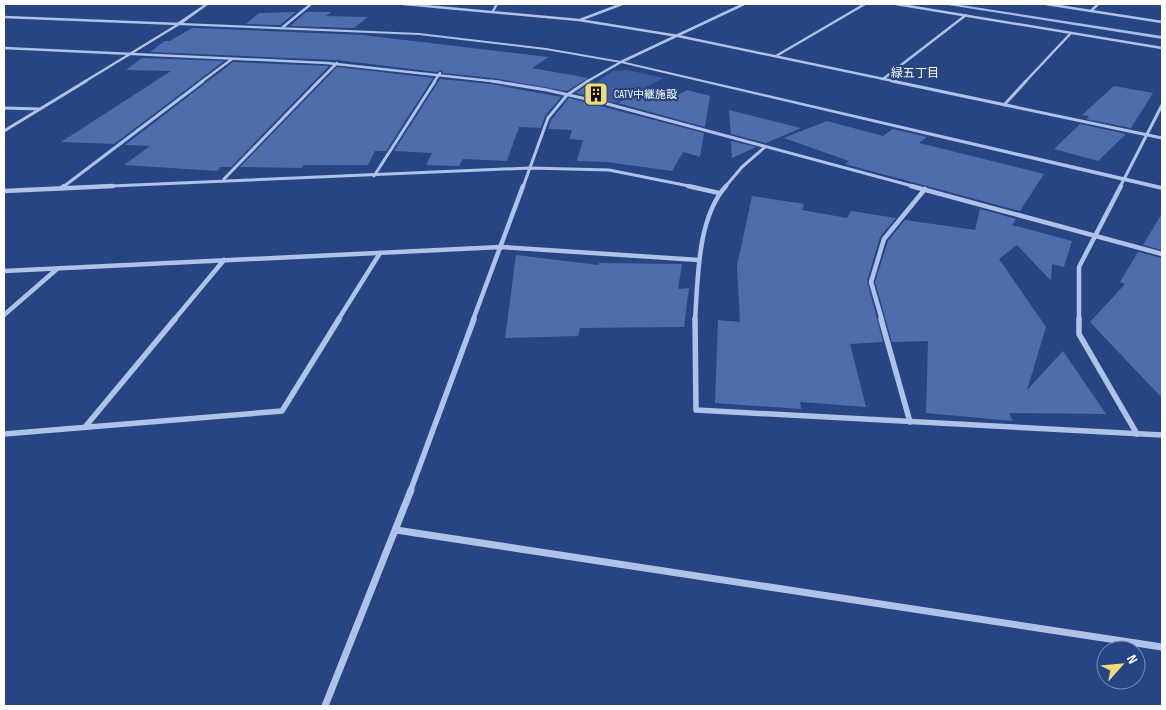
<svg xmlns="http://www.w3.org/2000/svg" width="1166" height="710" viewBox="0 0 1166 710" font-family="'Sofia Sans Condensed','Noto Sans JP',sans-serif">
<rect width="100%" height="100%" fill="#274483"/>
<path fill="#3c5c9f" d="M 627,70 L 664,78 L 615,103 L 588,97 L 584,91 L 613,71 Z"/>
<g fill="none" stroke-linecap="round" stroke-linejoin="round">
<path fill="#a5bce7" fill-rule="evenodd" d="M 946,4 L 955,4 L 1162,36 L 1162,39 L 948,5 Z"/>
</g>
<g fill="#506dab">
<path d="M 296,12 L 280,25 L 246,24 L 259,13 Z"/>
<path d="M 306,12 L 331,12 L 326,16 L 368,17 L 354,28 L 290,26 Z"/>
<path d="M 192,28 L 363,35 L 549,57 L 532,68 L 588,78 L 567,91 L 493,78 L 443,73 L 441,70 L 437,72 L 337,60 L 150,52 L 165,41 L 170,41 Z"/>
<path d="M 142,58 L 224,61 L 114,144 L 61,142 L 171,71 L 126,70 Z"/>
<path d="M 233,62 L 329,66 L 231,167 L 221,167 L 217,171 L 124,165 L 150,146 L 125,145 Z"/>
<path d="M 337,67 L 433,78 L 386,151 L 375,151 L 368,165 L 304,165 L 302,168 L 240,167 Z"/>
<path d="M 440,79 L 491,84 L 561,97 L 545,116 L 541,128 L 519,127 L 507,161 L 463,159 L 459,166 L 426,165 L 432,153 L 394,151 Z"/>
<path d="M 592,82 L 609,101 L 576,93 Z"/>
<path d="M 1114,86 L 1153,93 L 1131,128 L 1086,119 L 1089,116 L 1082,115 Z"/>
<path d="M 646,89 L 676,96 L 687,90 L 710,96 L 705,127 L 618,103 Z"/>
<path d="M 569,98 L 704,133 L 700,157 L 683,152 L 672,171 L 607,162 L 577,161 L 583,140 L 569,139 L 572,130 L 548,129 L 551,120 Z"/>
<path d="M 729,110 L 801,128 L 766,143 L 731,134 Z"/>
<path d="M 827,121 L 883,136 L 893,129 L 927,137 L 919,143 L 1044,174 L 1020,211 L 845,164 L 849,161 L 784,138 Z"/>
<path d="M 1080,124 L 1126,134 L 1098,161 L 1054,149 Z"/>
<path d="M 731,141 L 756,147 L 732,158 Z"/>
<path d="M 752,196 L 804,204 L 802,210 L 847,218 L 851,211 L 896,218 L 880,237 L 867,281 L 883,342 L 850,344 L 866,407 L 800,402 L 801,409 L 715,403 L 718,320 L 740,322 L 737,266 Z"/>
<path d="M 980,209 L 1016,219 L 1012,225 L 1072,241 L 1064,267 L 1052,264 L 1051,281 L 1017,245 L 999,259 L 1046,327 L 1027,390 L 1063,351 L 1106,414 L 1009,413 L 1013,421 L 926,413 L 928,341 L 892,342 L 875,282 L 888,241 L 905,220 L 975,230 Z"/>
<path d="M 1162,213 L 1162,250 L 1143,245 Z"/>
<path d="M 1138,252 L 1162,258 L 1162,398 L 1090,322 L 1125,284 L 1120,282 Z"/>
<path d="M 516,255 L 599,265 L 599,263 L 682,264 L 678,289 L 689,288 L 684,327 L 580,328 L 578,336 L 505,338 Z"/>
</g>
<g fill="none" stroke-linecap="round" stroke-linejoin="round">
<g stroke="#b0c2e7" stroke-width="2.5">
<path d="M 404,4 L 579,20 L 678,36 L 898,82"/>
<path d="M 896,4 L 1162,48"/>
<path d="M 1046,4 L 1162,22"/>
<path d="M 493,11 L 497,4"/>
<path d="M 1091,11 L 1098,4"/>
<path d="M 4,17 L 179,24"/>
<path d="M 580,20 L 622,4"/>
<path d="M 283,27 L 311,4"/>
<path d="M 4,48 L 327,63 L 500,82"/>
<path d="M 776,56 L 865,4"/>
<path d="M 883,79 L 966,15"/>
<path d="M 84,82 L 179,24"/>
<path d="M 201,82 L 232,59"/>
<path d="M 318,82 L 337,63"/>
<path d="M 434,82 L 440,73"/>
<path d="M 586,82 L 621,62 L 744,4"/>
<path d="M 1025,82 L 1071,33"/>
</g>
<g stroke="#b0c2e7" stroke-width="3">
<path d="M 492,81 L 547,90 L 604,103 L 916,187"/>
<path d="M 892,81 L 1162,138"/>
<path d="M 1004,105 L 1026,81"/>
<path d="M 4,108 L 39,109"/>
<path d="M 4,131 L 86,81"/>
<path d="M 374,176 L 435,81"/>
<path d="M 224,179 L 319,81"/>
<path d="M 63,187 L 203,81"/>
<path d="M 88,187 L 530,168 L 609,170 L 694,187"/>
<path d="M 523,187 L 548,118 L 567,95 L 588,81"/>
<path d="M 725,187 L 742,167 L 765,147"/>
<path d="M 1120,187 L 1162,105"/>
</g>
<g stroke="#b0c2e7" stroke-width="4.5">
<path d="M 688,186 L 719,193"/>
<path d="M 911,186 L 1162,254"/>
<path d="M 61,188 L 64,186"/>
<path d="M 4,191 L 113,186"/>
<path d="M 4,271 L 501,247 L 699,260"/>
<path d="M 4,315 L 57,269"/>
<path d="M 174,320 L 224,260"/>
<path d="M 338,320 L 380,253"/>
<path d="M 473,320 L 523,186"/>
<path d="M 695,320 C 698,279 697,218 726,186"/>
<path d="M 882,320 L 871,282 L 884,239 L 925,189"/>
<path d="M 1079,320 L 1079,267 L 1121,186"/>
</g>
<g stroke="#b0c2e7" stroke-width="5.5">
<path d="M 695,319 L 696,410 L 1162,435"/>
<path d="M 881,319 L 910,422"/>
<path d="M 1079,319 L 1079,334 L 1137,434"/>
<path d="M 85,427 L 175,319"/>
<path d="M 4,434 L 282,411 L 339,319"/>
<path d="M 410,492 L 474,319"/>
</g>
<g stroke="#b0c2e7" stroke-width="7">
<path d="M 396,530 L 1162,647"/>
<path d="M 325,706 L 411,490"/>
</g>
<path fill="#b0c2e7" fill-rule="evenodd" d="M 205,4 L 209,4 L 183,23 L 419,33 L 546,48 L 621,61 L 1162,186 L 1162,190 L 621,63 L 546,50 L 419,35 L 177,25 L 177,23 Z"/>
</g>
<defs>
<g id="building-square" transform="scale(1.25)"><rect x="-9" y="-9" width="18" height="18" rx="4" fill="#efdb76" stroke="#274483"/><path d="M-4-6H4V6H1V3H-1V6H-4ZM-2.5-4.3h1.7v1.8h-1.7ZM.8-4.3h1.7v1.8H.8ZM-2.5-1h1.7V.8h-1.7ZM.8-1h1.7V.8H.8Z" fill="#111"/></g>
</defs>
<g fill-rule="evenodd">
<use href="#building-square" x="596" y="94"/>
</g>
<g text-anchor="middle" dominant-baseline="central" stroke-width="4.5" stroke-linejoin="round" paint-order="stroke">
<g font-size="11" fill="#fff" stroke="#274483" text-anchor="start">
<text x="614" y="94">CATV中継施設</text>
</g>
<g font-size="12" fill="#fff" stroke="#274483">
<text x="915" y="73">緑五丁目</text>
</g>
</g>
<rect width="1166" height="710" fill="none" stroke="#ffffff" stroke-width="10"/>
<g transform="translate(1121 665) rotate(63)"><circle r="24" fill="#274483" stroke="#7d8fb5"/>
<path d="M0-4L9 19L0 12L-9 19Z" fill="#efdb76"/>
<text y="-8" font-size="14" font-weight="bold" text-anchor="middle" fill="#ffffff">N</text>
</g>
</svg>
